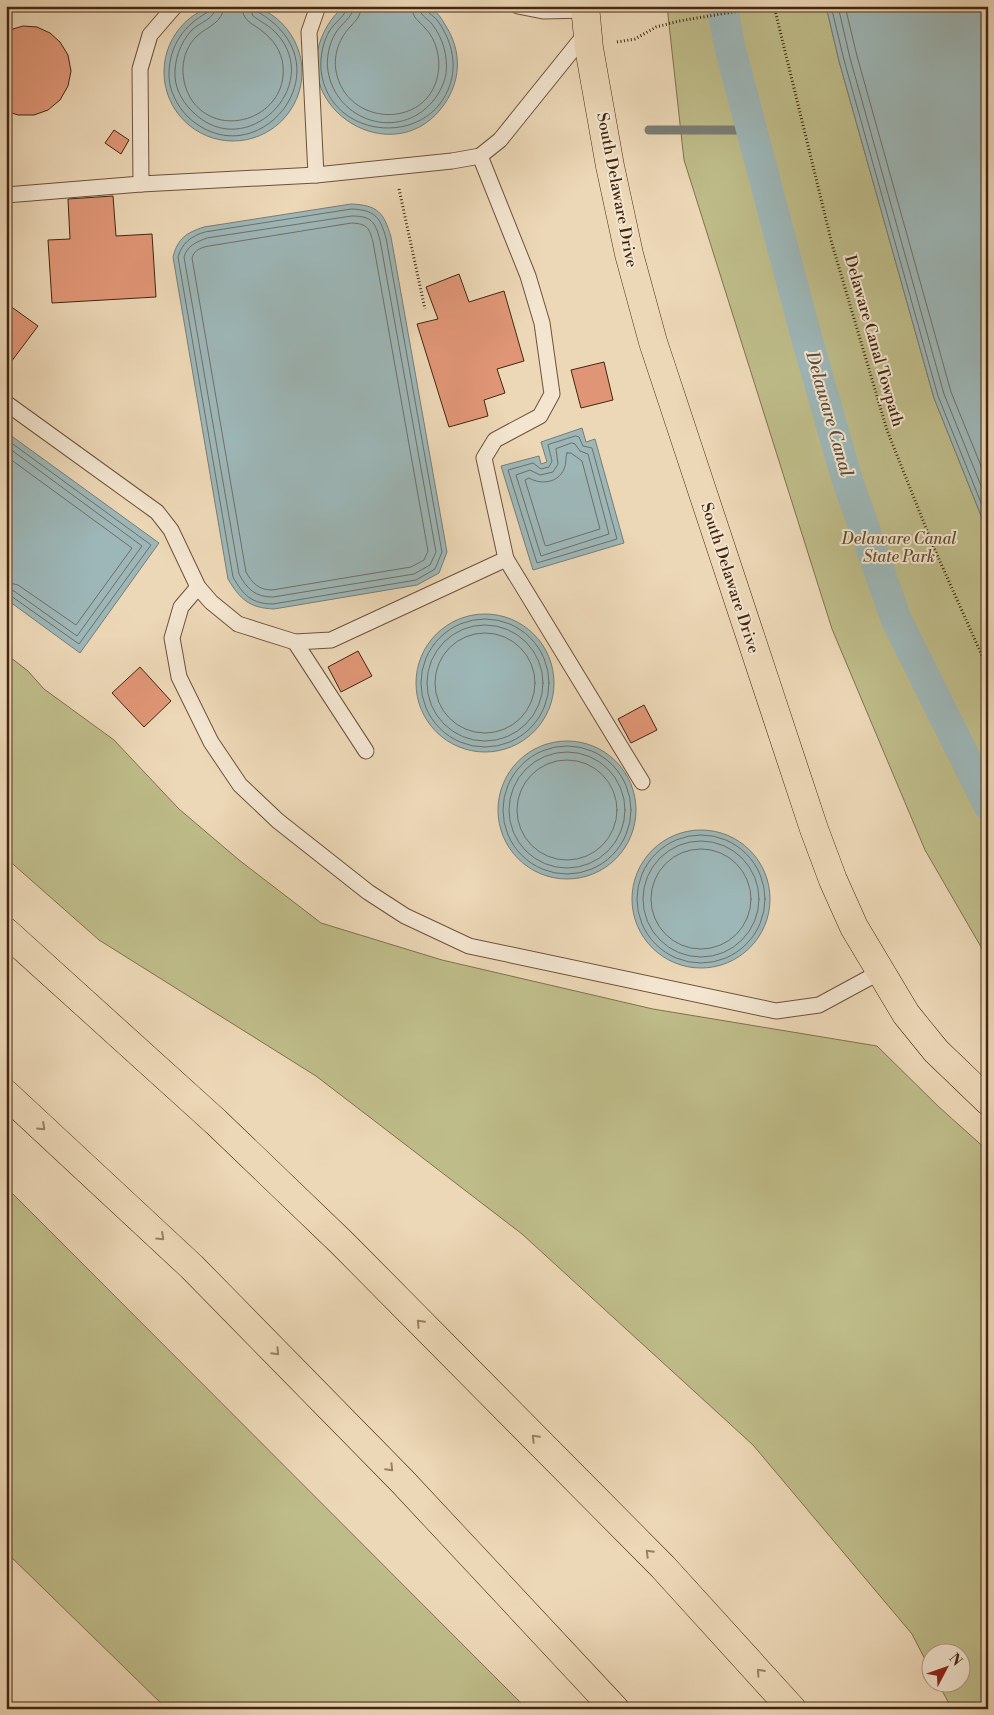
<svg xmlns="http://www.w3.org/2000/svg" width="994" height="1715" viewBox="0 0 994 1715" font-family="'Libre Bodoni',serif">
<rect width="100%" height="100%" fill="#ecd7b6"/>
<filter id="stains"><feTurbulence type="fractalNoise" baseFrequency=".004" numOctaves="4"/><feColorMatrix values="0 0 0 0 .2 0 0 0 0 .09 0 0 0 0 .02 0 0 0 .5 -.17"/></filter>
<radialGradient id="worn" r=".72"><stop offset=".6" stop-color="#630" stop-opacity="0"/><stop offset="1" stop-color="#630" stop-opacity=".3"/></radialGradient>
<g fill="#bebc89" stroke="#80724c">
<path d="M 667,6 L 826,6 L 839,61 L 934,398 L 988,533 L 988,959 L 925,850 L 832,629 L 684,160 Z"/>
<path d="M 6,654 L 28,671 L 44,689 L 114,740 L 179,809 L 239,860 L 321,923 L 442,960 L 653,1009 L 877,1046 L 939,1107 L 988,1151 L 988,1709 L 952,1709 L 938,1683 L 962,1682 L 962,1652 L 932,1652 L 931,1671 L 912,1634 L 753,1445 L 522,1234 L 316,1076 L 99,940 L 6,858 Z"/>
<path d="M 6,1187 L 34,1215 L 527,1709 L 167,1709 L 6,1552 Z"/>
</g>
<g fill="#9db7b8" stroke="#797d74">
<circle cx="233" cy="72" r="69"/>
<path d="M 345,6 C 367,6 388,6 410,6 C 415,6 424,5 429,7 C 435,10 441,17 444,23 C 463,51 462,83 440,110 C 391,169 294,111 321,39 C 326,26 334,14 345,6 Z"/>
<path d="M 826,6 L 988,6 L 988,533 L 934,398 L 839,61 Z"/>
<path d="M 351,204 C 378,205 384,213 391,237 L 447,552 L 439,573 L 417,585 L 274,609 C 249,608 240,599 228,579 L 173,257 C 178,238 186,233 204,227 Z"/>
<path d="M 582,428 L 586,442 L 595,439 L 624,543 L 533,570 L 501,466 L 539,456 L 541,464 L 547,462 L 541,442 Z"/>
<path d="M 6,432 L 159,543 L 80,653 L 6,599 Z"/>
<circle cx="485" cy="683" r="69"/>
<circle cx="567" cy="810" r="69"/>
<circle cx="701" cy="899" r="69"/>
</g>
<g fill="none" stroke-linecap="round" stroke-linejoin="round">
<g stroke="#706f64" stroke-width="1">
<path d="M 210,6 L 208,12 C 184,25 170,45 169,72 C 168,89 177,106 188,117 C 257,181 351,66 258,12 L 256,6"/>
<path d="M 216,6 C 215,20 199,22 191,31 C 180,43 174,61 175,77 C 176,91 184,104 194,113 C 246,163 324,86 277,34 C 270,26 261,22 253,16 L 249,6"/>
<path d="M 224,6 C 223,23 208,26 197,36 C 179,53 179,82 193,102 C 223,141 288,115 283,66 C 282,52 273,39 262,31 C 252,23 242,21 242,6"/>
<path d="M 347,6 C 347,15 335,22 330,30 C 323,41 320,57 321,70 C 329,143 437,149 452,77 C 456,57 449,36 437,20 C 433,15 426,13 425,6"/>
<path d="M 354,6 C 353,18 340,24 335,34 C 329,44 326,59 328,71 C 336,121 399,142 433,101 C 439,94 444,84 446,74 C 448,56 443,38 432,24 C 426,17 420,16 419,6"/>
<path d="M 361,6 C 361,16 357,19 351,26 C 340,37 333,54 336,71 C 346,127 428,130 438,74 C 441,58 436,39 425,28 C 418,20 412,18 412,6"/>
<path d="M 831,6 L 844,60 L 938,396 L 988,520"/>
<path d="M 838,6 L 850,58 L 944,394 L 988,503"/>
<path d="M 845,6 L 857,56 L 951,392 L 988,483"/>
<path d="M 352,209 C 375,210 380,217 386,238 L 442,552 L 435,569 L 416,580 L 273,604 C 252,604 243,595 233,577 L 178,257 C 182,243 191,236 205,232 Z"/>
<path d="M 352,216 C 372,216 375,222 380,240 L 436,552 L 430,565 L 414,574 L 273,597 C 255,597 247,589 239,574 L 184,257 C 187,246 196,242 207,238 Z"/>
<path d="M 352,223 C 368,224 369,228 373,242 L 428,551 L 424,560 L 411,567 L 272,590 C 259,590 252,583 246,572 L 192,258 C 194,250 202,247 209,246 Z"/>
<path d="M 576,436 L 579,437 L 583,446 L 592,448 L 617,539 L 537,563 L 508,470 L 533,463 L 541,469 L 549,467 L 552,461 L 548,445 Z"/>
<path d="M 6,439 L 151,545 L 79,644 L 11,596 L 6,595"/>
<path d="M 572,443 L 575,444 L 580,451 L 588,454 L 609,534 L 541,556 L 516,475 L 530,470 L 540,475 L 553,472 L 558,464 L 556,449 Z"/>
<path d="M 6,446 L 142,546 L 77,636 L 14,591 L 6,589"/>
<path d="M 567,453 L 571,453 L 582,461 L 600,529 L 546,546 L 545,545 L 525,480 L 529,478 C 541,485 558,483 564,469 C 567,463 565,458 567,453 Z"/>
<path d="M 6,456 L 132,548 L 76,625 L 18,585 L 6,582"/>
<circle cx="485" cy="683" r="64"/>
<circle cx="485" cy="683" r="58"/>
<circle cx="485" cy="683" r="50"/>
<circle cx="567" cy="810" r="64"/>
<circle cx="567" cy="810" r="58"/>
<circle cx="567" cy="810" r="50"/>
<circle cx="701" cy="899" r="64"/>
<circle cx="701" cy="899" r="58"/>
<circle cx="701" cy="899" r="50"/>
</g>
<path stroke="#797d74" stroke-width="9" d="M 649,130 L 752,130"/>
<path stroke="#9db7b8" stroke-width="31" d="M 722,6 L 730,48 L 805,332 L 846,476 L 896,619 L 988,804"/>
</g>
<g fill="#e09676" stroke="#43270f">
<path d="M 23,26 L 37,27 L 50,33 L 60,42 L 68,55 L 71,71 L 68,86 L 60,100 L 48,110 L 34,115 L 18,115 L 6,111 L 6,31 Z"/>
<path d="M 114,130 L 129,140 L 121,154 L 105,143 Z"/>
<path d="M 113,196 L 116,236 L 152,234 L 156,297 L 52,303 L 48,240 L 70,239 L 68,199 Z"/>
<path d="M 459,274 L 469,302 L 504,291 L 524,361 L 497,369 L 505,393 L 484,400 L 488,416 L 449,427 L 417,324 L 438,319 L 426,287 Z"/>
<path d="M 6,303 L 38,326 L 11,362 L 6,358 Z"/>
<path d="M 604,362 L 613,400 L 581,408 L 571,370 Z"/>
<path d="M 358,651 L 372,676 L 341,692 L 328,667 Z"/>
<path d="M 140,667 L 171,701 L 144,727 L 112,693 Z"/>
<path d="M 644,705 L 657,730 L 631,743 L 618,719 Z"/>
</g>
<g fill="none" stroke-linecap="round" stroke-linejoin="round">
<g stroke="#6d5339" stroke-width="17">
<g id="lane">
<path d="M 518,6 L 543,11 L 586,10"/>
<path d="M 316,175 L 309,32 L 318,6"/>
<path d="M 141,184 L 140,69 L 150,35 L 175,6"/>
<path d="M 6,195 L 141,184 L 316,175 L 452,161 L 480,156 L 500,140 L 587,32"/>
<path d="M 6,403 L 157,512 L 171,530 L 198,587 L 211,602 L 238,624 L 295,642 L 331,640 L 506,559 L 484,458 L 495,440 L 540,416 L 552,394 L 542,323 L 528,276 L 480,156"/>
<path d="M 506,559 L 642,782"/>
<path d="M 198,587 L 181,607 L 172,638 L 179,677 L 211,742 L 240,785 L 278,821 L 368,892 L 405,916 L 469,946 L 776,1011 L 819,1005 L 880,972"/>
<path d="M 295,642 L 366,751"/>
</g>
</g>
<g stroke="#43270f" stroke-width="29">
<g id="highway">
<path d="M 585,6 L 589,48 L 610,166 L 629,254 L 653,342 L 814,829 L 833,880 L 854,927 L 906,1014 L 936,1051 L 988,1101"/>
<path d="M 6,932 L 216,1122 L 342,1243 L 663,1567 L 792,1709"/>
<path d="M 6,1094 L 192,1267 L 402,1481 L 615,1709"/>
</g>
</g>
<g stroke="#43270f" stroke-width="3" stroke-dasharray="1 2.5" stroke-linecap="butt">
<path d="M 774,6 L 832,244 L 887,430 L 934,548 L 988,669"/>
<path d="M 617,42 L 635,39 L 656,27 L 679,21 L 769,6"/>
<path d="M 399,189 L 425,309"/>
</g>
<use href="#lane" stroke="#f3e5d0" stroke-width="15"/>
<use href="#highway" stroke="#ecd7b6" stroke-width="28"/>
</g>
<defs><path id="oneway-chevron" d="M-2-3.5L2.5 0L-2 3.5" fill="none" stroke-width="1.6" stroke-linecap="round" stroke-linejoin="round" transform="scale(1.25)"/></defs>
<g stroke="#987f62">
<use href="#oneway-chevron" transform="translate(42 1127) rotate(43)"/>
<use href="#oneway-chevron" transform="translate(161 1237) rotate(43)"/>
<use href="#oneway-chevron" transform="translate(420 1323) rotate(-134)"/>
<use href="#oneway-chevron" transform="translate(276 1352) rotate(46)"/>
<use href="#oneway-chevron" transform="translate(535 1438) rotate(-135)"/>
<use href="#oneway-chevron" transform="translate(390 1468) rotate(46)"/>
<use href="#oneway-chevron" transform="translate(649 1553) rotate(-135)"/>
<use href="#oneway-chevron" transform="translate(760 1672) rotate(-132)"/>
</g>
<g text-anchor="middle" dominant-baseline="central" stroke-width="4" stroke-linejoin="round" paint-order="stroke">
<g font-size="16" fill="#43270f" stroke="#f3e5d0">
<text transform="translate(617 190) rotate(79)">South Delaware Drive</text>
<text transform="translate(874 341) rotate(74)">Delaware Canal Towpath</text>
<text transform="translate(730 578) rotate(72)">South Delaware Drive</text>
</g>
<g font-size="16" font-style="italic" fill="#624c2e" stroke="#f3e5d0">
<text x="899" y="539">Delaware Canal<tspan x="899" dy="18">State Park</tspan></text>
</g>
<g font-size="18" font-style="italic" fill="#5a4b39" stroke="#f3e5d0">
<text transform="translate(829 414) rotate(74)">Delaware Canal</text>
</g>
</g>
<rect width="994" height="1715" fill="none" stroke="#ecd7b6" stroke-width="25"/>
<rect x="8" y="8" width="979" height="1700" fill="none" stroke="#43270f" stroke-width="2.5"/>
<rect x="12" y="12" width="969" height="1690" fill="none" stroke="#43270f"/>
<g transform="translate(946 1668) rotate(49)"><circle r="24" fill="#f3e5d0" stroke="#ad9983"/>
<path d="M0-4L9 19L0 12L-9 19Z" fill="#8f2418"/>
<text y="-8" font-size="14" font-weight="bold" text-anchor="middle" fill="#43270f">N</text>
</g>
<rect width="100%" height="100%" filter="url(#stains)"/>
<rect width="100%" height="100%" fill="url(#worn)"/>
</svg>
